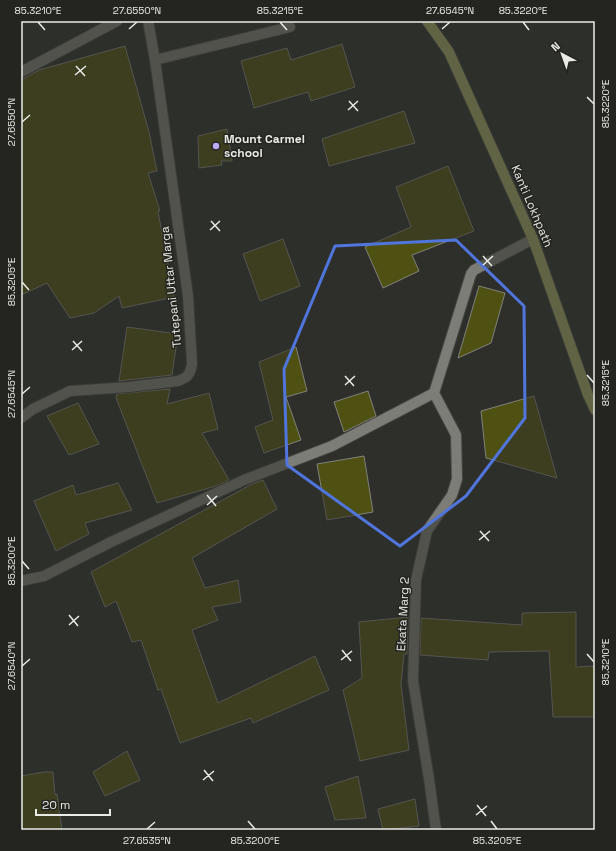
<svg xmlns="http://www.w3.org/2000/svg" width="616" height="851" viewBox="0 0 616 851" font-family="'Space Grotesk',sans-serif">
<rect width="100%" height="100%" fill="#2e2f2a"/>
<g fill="#4e5112" stroke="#81827c">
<path d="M 342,44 L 355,87 L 311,101 L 308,92 L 254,108 L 241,61 L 287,48 L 291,60 Z"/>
<path d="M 125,46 L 149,132 L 157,171 L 148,173 L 160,211 L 158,211 L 174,297 L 122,308 L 119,296 L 94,313 L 70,318 L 47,283 L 21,295 L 21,80 L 39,70 Z"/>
<path d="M 404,111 L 415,143 L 329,166 L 322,139 Z"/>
<path d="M 227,129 L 232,161 L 221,161 L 222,165 L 199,168 L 198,136 Z"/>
<path d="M 448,166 L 474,231 L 412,255 L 419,271 L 383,288 L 365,247 L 411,227 L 396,187 Z"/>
<path d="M 283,239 L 300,286 L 260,301 L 243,254 Z"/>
<path d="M 479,286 L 505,293 L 491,343 L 458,358 Z"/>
<path d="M 127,327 L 178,334 L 172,375 L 119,381 Z"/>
<path d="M 296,347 L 307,391 L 286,397 L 301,440 L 264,453 L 255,427 L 273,420 L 259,362 Z"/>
<path d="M 170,389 L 167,404 L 209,393 L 218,429 L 202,433 L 229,480 L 216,486 L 157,503 L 116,398 L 117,394 Z"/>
<path d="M 368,391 L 376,416 L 344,432 L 334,402 Z"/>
<path d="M 534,396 L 557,478 L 486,458 L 481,411 Z"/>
<path d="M 78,403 L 99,444 L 69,455 L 47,416 Z"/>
<path d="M 364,456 L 373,512 L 327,520 L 317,464 Z"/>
<path d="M 263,480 L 277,509 L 192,558 L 205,588 L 238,580 L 241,602 L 212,607 L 218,620 L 192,630 L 218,703 L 315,656 L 329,690 L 253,723 L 251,718 L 180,743 L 161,689 L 158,690 L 141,640 L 132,642 L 116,601 L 105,607 L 91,572 L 252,484 Z"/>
<path d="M 118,483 L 132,510 L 85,523 L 89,534 L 56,551 L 34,501 L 73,485 L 76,495 Z"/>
<path d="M 576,612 L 576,667 L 594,666 L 595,680 L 595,717 L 553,717 L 549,651 L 489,652 L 488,660 L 420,655 L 421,618 L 522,625 L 522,613 Z"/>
<path d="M 408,617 L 407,654 L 404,654 L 401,684 L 409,750 L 360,761 L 343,690 L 362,678 L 359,622 Z"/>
<path d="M 127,751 L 140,780 L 105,796 L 93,772 Z"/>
<path d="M 44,772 L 53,772 L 55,795 L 57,794 L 62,830 L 21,830 L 21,776 Z"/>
<path d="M 358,776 L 366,818 L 335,820 L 325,787 Z"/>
<path d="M 415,799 L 419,826 L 383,830 L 378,809 Z"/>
</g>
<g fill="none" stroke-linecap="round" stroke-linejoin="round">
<g stroke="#494a45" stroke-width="12">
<g id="minor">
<path d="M 155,60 L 290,27"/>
<path d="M 21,72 L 117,21"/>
<path d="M 21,418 L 33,409 L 70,391 L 129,387 L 178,381 C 188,377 190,375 192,364 L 188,296 L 155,60 L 148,21"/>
<path d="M 21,581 L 44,576 L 111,542 L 244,480 L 332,446 L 434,393"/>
<path d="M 436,830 L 429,779 L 413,681 L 416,580 L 427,531 L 452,495 L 457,479 L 456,435 L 434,393 L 471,274 L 474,270 L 533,239"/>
</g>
</g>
<g stroke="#494a45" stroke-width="12">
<path id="major" d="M 427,21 L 449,52 L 533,239 L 588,395 L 595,410"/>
</g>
<use href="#minor" stroke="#7d7d77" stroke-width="10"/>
<use href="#major" stroke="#a0a565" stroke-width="10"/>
</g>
<path d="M0 0H616V851H0ZM 456,240 L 524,306 L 525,418 L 466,496 L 400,546 L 287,465 L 284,369 L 335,246 Z" fill="#2e2f2a" fill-opacity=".55" fill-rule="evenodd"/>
<path fill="none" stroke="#5075dc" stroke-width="3" stroke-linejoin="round" d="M 456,240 L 524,306 L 525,418 L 466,496 L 400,546 L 287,465 L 284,369 L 335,246 Z"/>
<path fill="none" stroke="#eaebe7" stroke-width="1.5" d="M 38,22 L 45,30M 280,22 L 287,30M 523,22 L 529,30M 129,29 L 137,22M 442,29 L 450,22M 76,66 L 85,76M 75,75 L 86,66M 587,97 L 594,104M 349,101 L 358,111M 348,110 L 358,101M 22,122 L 30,115M 211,221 L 220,231M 210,230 L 220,221M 483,256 L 492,266M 483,265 L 493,256M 22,282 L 29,290M 73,341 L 82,351M 72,350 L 82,341M 587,375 L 594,383M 345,376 L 354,386M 345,385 L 355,376M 22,394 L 30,387M 207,495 L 216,506M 207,505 L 217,496M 480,531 L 489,541M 479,540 L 490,531M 22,561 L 29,569M 69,615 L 78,626M 69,625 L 79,616M 342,650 L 351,661M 587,654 L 594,662M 341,660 L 352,651M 22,666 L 30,659M 204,770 L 213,781M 203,780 L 214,771M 477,805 L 486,816M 476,815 L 487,806M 248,821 L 255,829M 491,821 L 497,829M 147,829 L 155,822"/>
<circle fill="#bda9f5" stroke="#242520" stroke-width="1.5" cx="216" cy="146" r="4"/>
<g text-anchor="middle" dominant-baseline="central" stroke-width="3" stroke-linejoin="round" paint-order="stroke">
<g font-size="12" font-weight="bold" fill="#eaebe7" stroke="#242520" text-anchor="start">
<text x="224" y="139">Mount Carmel<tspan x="224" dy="14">school</tspan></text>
</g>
<g font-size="12" fill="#eaebe7" stroke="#242520">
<text transform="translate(532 206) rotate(67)">Kanti Lokhpath</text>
<text transform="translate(171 287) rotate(-96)">Tutepani Uttar Marga</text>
<text transform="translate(403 614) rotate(-87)">Ekata Marg 2</text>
</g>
</g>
<rect width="616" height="851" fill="none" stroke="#242520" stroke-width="44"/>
<g transform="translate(562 54) rotate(319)" stroke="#242520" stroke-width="3" paint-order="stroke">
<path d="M0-3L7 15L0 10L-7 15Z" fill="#eaebe7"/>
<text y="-6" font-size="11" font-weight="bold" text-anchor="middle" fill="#eaebe7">N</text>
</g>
<path d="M36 809v6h74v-6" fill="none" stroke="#eaebe7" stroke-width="2"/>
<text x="42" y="809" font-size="12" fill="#eaebe7" stroke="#242520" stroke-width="3" paint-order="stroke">20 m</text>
<rect x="22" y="22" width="572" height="807" fill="none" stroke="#eaebe7" stroke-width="1.5"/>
<g font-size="10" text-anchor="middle" fill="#eaebe7">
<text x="38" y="14">85.3210°E</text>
<text x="137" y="14">27.6550°N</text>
<text x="280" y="14">85.3215°E</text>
<text x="450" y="14">27.6545°N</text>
<text x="523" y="14">85.3220°E</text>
<text transform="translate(605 104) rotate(-90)" y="4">85.3220°E</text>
<text transform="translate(11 122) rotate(-90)" y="4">27.6550°N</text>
<text transform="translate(11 282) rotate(-90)" y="4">85.3205°E</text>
<text transform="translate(605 383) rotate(-90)" y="4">85.3215°E</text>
<text transform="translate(11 394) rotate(-90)" y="4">27.6545°N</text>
<text transform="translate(11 561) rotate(-90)" y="4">85.3200°E</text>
<text transform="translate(605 662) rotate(-90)" y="4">85.3210°E</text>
<text transform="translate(11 666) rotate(-90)" y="4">27.6540°N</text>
<text x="147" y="844">27.6535°N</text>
<text x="255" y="844">85.3200°E</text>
<text x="497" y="844">85.3205°E</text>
</g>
</svg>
